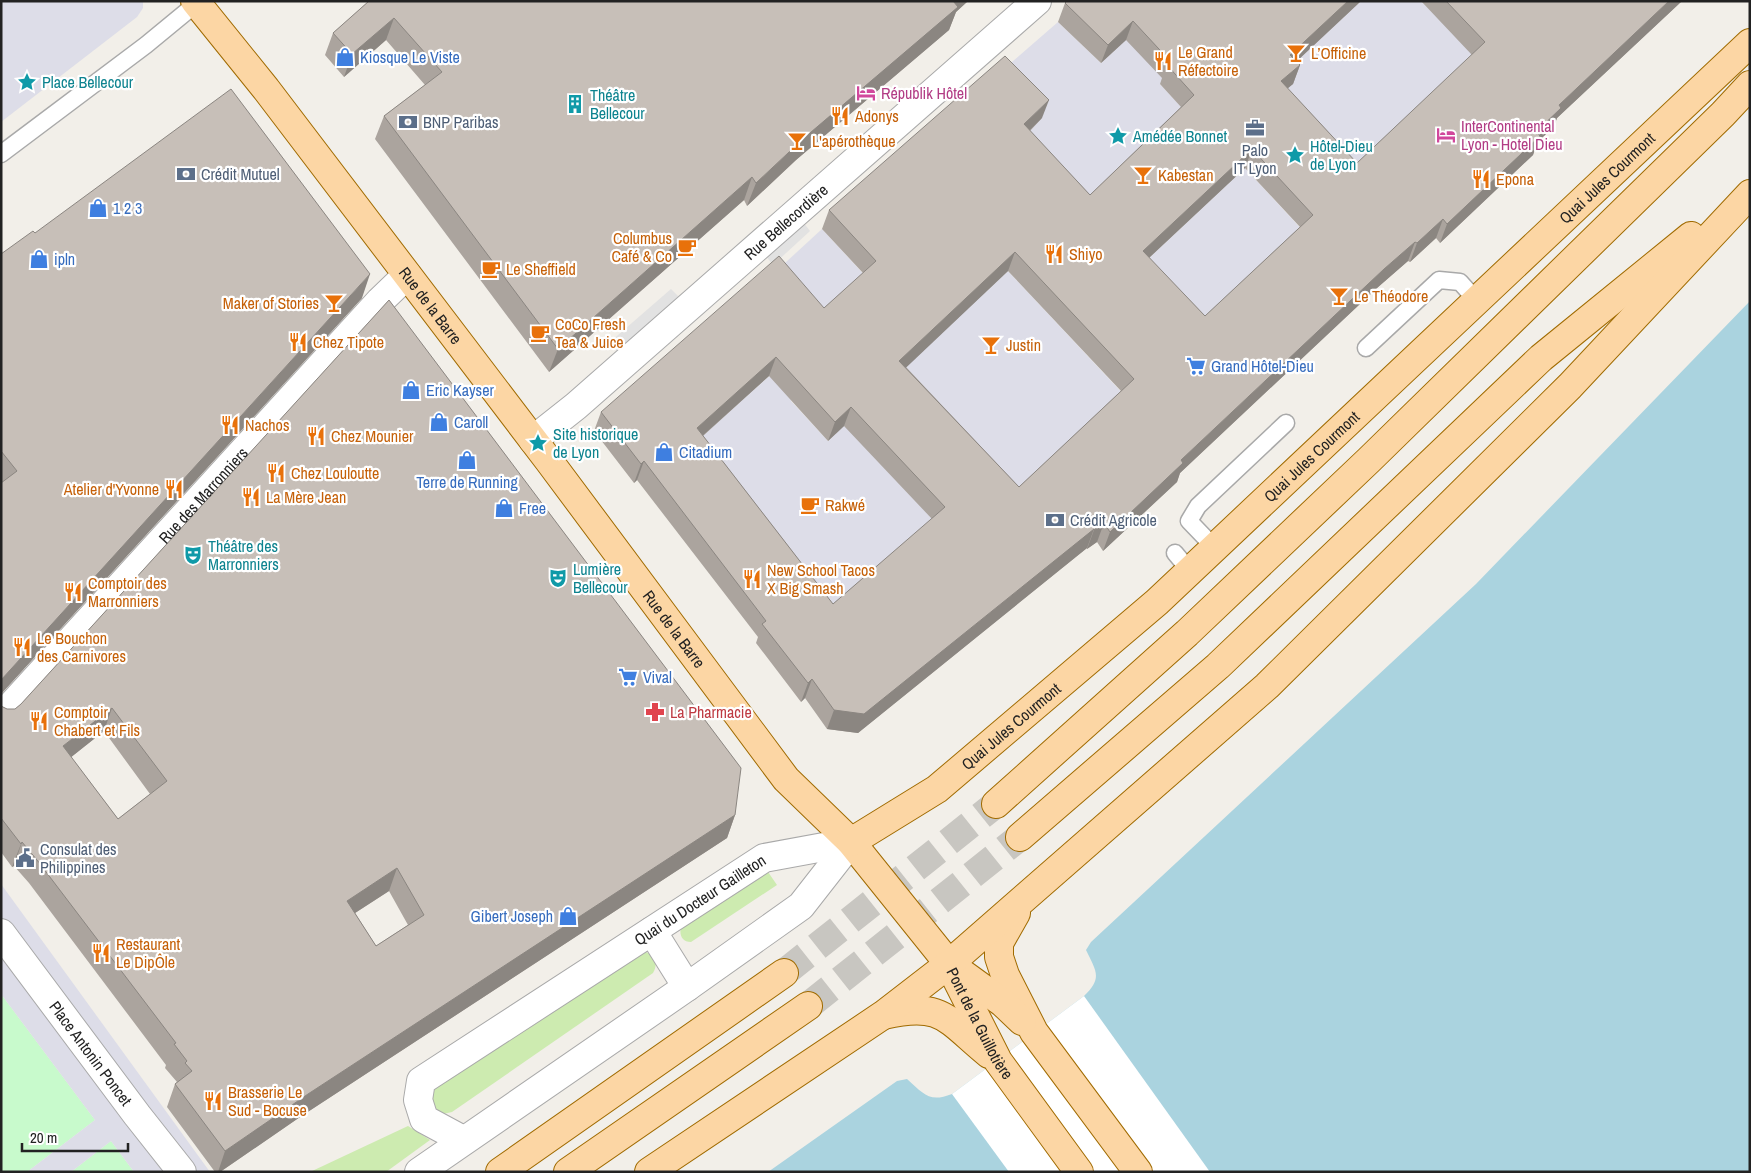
<svg xmlns="http://www.w3.org/2000/svg" width="1751" height="1173" viewBox="0 0 1751 1173" font-family="'Archivo Narrow',sans-serif">
<rect width="100%" height="100%" fill="#f2efe9"/>
<g fill="#cdebb0">
<path d="M 766,869 L 777,885 L 691,942 C 682,942 679,935 681,927 Z"/>
<path d="M 646,952 L 652,955 C 656,962 657,966 653,973 L 452,1112 L 443,1114 L 434,1110 L 428,1092 L 638,953 Z"/>
<path d="M 408,1126 L 430,1140 L 386,1172 L 310,1172 Z"/>
</g>
<g fill="#c8facc">
<path d="M 1,994 L 95,1120 L 27,1172 L 1,1172 Z"/>
<path d="M 111,1141 L 134,1172 L 71,1172 Z"/>
</g>
<g fill="#e2e2e2">
<path d="M 803,222 L 810,231 L 773,265 L 765,255 Z"/>
<path d="M 671,289 L 679,297 L 618,352 L 610,342 Z"/>
</g>
<g fill="#dddde8">
<path d="M 1,1 L 143,1 L 143,8 L 137,17 L 1,122 Z"/>
<path d="M 1167,1 L 1164,80 L 1160,84 L 1184,110 L 1083,214 L 1017,143 L 998,74 L 1058,22 L 1101,63 Z"/>
<path d="M 1361,1 L 1421,1 L 1484,65 L 1353,188 L 1286,86 L 1291,66 Z"/>
<path d="M 1245,168 L 1306,234 L 1198,335 L 1136,270 Z"/>
<path d="M 822,229 L 870,281 L 817,327 L 772,275 Z"/>
<path d="M 1008,271 L 1127,398 L 1013,506 L 893,379 Z"/>
<path d="M 785,362 L 791,401 L 828,441 L 844,425 L 939,526 L 826,623 L 690,447 Z"/>
<path d="M 1,884 L 210,1172 L 134,1172 L 111,1141 L 71,1172 L 27,1172 L 95,1120 L 1,994 Z"/>
</g>
<path fill="#aad3df" d="M 1750,301 L 1750,1172 L 768,1172 L 897,1081 L 907,1079 C 924,1094 929,1103 952,1094 L 1084,996 C 1103,978 1096,971 1086,950 L 1091,942 L 1476,584 Z"/>
<path fill="#fff" d="M 1084,996 L 1210,1172 L 1009,1172 L 952,1094 Z"/>
<g fill="none" stroke-linecap="round" stroke-linejoin="round">
<g stroke="#c8c6c1" stroke-width="28" stroke-dasharray="28 14" stroke-linecap="butt">
<path d="M 784,973 L 996,804"/>
<path d="M 808,1006 L 1020,837"/>
</g>
<g stroke="#a9a9a9" stroke-width="19">
<g id="lane">
<path d="M 1,154 L 146,45 L 197,3 L 205,1"/>
<path d="M 1366,348 L 1439,280 L 1460,282 L 1477,301"/>
<path d="M 1214,547 L 1189,521 L 1198,506 L 1286,423"/>
<path d="M 1175,553 L 1190,571"/>
</g>
</g>
<g stroke="#a9a9a9" stroke-width="30">
<g id="street">
<path id="s1" d="M 533,440 L 576,406 L 1037,1"/>
<path id="s2" d="M 1,717 L 380,301 L 407,275"/>
<path d="M 652,931 L 687,987"/>
<path id="s3" d="M 1,933 L 137,1115 L 182,1172"/>
<path id="s4" d="M 463,1140 L 424,1119 L 418,1100 L 421,1081 L 764,858 L 851,842"/>
<path d="M 419,1172 L 687,987 L 801,906 L 851,842"/>
</g>
</g>
<g stroke="#a06b00" stroke-width="30">
<g id="primary">
<path id="s5" d="M 195,1 L 266,89 L 549,461 L 786,779 L 851,842 L 949,964 L 998,1061 L 1079,1172"/>
<path d="M 996,804 L 1187,633 L 1369,460 L 1723,114 L 1750,85"/>
<path d="M 1020,837 L 1218,666 L 1541,358 L 1691,236"/>
<path id="s6" d="M 851,842 L 937,789 L 1157,602 L 1750,43"/>
<path d="M 1016,913 L 999,943 L 999,957 L 1005,975 L 1034,1032 L 1138,1172"/>
<path d="M 952,966 L 1003,1003 L 1022,1021"/>
<path d="M 884,1015 C 943,1001 947,1020 989,1054"/>
<path d="M 500,1172 L 784,973"/>
<path d="M 568,1172 L 808,1006"/>
<path d="M 649,1172 L 883,1015 L 949,964 L 1267,686 L 1570,386 L 1750,194"/>
</g>
</g>
<use href="#lane" stroke="#fff" stroke-width="16"/>
<use href="#street" stroke="#fff" stroke-width="28"/>
<use href="#primary" stroke="#fcd6a4" stroke-width="28"/>
</g>
<g fill="#aba49e" fill-rule="evenodd">
<path d="M 368,1 L 968,1 L 956,12 L 949,30 L 796,160 L 747,206 L 744,200 L 549,372 L 375,139 L 384,116 L 425,85 L 386,40 L 344,77 L 325,55 L 333,33 L 367,3 Z"/>
<path d="M 1361,1 L 1296,62 L 1300,65 L 1293,84 L 1287,88 L 1357,163 L 1472,55 L 1421,1 L 1682,1 L 1557,118 L 1554,126 L 1537,143 L 1533,155 L 1440,243 L 1436,238 L 1410,262 L 1408,261 L 1377,288 L 1180,473 L 1177,482 L 1103,551 L 1097,542 L 1087,549 L 1087,548 L 858,733 L 827,729 L 805,698 L 801,702 L 756,643 L 758,637 L 637,480 L 634,483 L 594,431 L 601,412 L 824,308 L 863,273 L 822,229 L 829,210 L 1042,118 L 1030,131 L 1090,195 L 1181,107 L 1160,84 L 1162,78 L 1126,40 L 1101,63 L 1058,22 L 1065,3 ZM 1245,168 L 1300,227 L 1205,316 L 1149,258 ZM 1008,271 L 1121,391 L 1019,487 L 906,367 ZM 769,376 L 828,441 L 844,426 L 932,519 L 833,604 L 703,436 Z"/>
<path d="M 35,233 L 362,298 L 1,694 L 1,254 Z"/>
<path d="M 389,300 L 735,815 L 727,838 L 300,1117 L 220,1172 L 215,1172 L 167,1107 L 175,1084 L 177,1082 L 165,1068 L 166,1065 L 29,883 L 14,866 L 12,867 L 1,852 L 1,706 L 7,709 L 15,709 L 21,704 ZM 104,731 L 150,794 L 118,819 L 71,757 ZM 389,891 L 408,925 L 376,946 L 355,913 Z"/>
</g>
<g fill="#8b8681">
<path d="M 951,1 L 968,1 L 956,12 L 949,30 L 796,160 L 747,206 L 756,183 Z"/>
<path d="M 1348,1 L 1361,1 L 1283,74 L 1290,55 Z"/>
<path d="M 1669,1 L 1682,1 L 1557,118 L 1554,126 L 1537,143 L 1533,155 L 1440,243 L 1447,224 L 1536,132 L 1559,105 Z"/>
<path d="M 394,18 L 386,40 L 344,77 L 352,54 Z"/>
<path d="M 1133,21 L 1126,40 L 1101,63 L 1108,45 Z"/>
<path d="M 1300,65 L 1293,84 L 1274,100 L 1281,81 Z"/>
<path d="M 1049,100 L 1042,118 L 1017,143 L 1024,124 Z"/>
<path d="M 1252,149 L 1245,168 L 1136,270 L 1143,251 Z"/>
<path d="M 752,177 L 744,200 L 549,372 L 558,349 Z"/>
<path d="M 1443,219 L 1436,238 L 1410,262 L 1417,243 Z"/>
<path d="M 1415,242 L 1408,261 L 1377,288 L 1180,473 L 1177,482 L 1103,551 L 1110,532 L 1181,460 L 1384,269 Z"/>
<path d="M 1015,252 L 1008,271 L 893,380 L 899,361 Z"/>
<path d="M 370,274 L 362,298 L 1,694 L 1,680 Z"/>
<path d="M 776,357 L 769,376 L 690,447 L 697,428 Z"/>
<path d="M 851,407 L 844,426 L 828,441 L 835,422 Z"/>
<path d="M 644,461 L 637,480 L 634,483 L 641,464 Z"/>
<path d="M 1104,523 L 1097,542 L 1087,549 L 1094,530 Z"/>
<path d="M 1094,529 L 1087,548 L 858,733 L 827,729 L 834,710 Z"/>
<path d="M 812,679 L 805,698 L 801,702 L 808,683 Z"/>
<path d="M 112,708 L 104,731 L 55,770 L 63,746 Z"/>
<path d="M 735,815 L 727,838 L 300,1117 L 220,1172 L 218,1172 L 225,1151 L 308,1094 Z"/>
<path d="M 22,842 L 14,866 L 12,867 L 21,844 Z"/>
<path d="M 397,868 L 389,891 L 338,924 L 347,901 Z"/>
</g>
<g fill="#c7bfb8" stroke="#8b8681" fill-rule="evenodd">
<path d="M 369,1 L 953,1 L 958,7 L 804,138 L 756,183 L 752,177 L 558,349 L 384,116 L 442,72 L 394,18 L 352,54 L 333,33 Z"/>
<path d="M 1067,1 L 1348,1 L 1290,55 L 1300,65 L 1281,81 L 1357,163 L 1485,42 L 1446,1 L 1669,1 L 1559,105 L 1561,108 L 1536,132 L 1540,136 L 1447,224 L 1443,219 L 1417,243 L 1415,242 L 1384,269 L 1181,460 L 1183,463 L 1110,532 L 1104,523 L 1094,530 L 1094,529 L 864,714 L 834,710 L 812,679 L 808,683 L 762,624 L 766,621 L 644,461 L 641,464 L 601,412 L 779,256 L 824,308 L 876,261 L 829,210 L 1005,56 L 1049,100 L 1024,124 L 1090,195 L 1194,95 L 1167,65 L 1171,62 L 1133,21 L 1108,45 L 1065,3 ZM 1252,149 L 1313,215 L 1205,316 L 1143,251 ZM 1015,252 L 1134,379 L 1019,487 L 899,361 ZM 776,357 L 835,422 L 851,407 L 945,507 L 833,604 L 697,428 Z"/>
<path d="M 231,89 L 370,274 L 1,680 L 1,483 L 17,471 L 1,451 L 1,254 L 33,231 L 35,233 Z"/>
<path d="M 389,300 L 741,768 L 735,815 L 308,1094 L 225,1151 L 175,1084 L 192,1071 L 185,1063 L 187,1061 L 174,1044 L 176,1043 L 37,860 L 22,842 L 21,844 L 1,818 L 1,706 L 7,709 L 15,709 L 21,704 ZM 112,708 L 167,781 L 118,819 L 63,746 ZM 397,868 L 424,915 L 376,946 L 347,901 Z"/>
</g>
<defs>
<g id="bar-bare" transform="scale(1.5)"><path d="M-6-5H6L.8 .8V4.5H3.5V6h-7V4.5H-.8V.8Z" fill="#e8710a" stroke="#fff" stroke-width="2.5" paint-order="stroke"/></g>
<g id="shop-bare" transform="scale(1.5)"><path d="M-5-2.5h2.3a2.7 3.5 0 0 1 5.4 0H5L5.5 6h-11ZM-1.5-2.5h3a1.5 2.3 0 0 0-3 0Z" fill="#3f7fe0" stroke="#fff" stroke-width="2.5" paint-order="stroke"/></g>
<g id="restaurant-bare" transform="scale(1.5)"><path d="M-5-6h1v4h1v-4h1v4h1v-4h1v5L-1.5 .5V6h-2V.5L-5-1ZM5-6V6H3V1.5H1.5Q1.5-4 5-6Z" fill="#e8710a" stroke="#fff" stroke-width="2.5" paint-order="stroke"/></g>
<g id="sight-bare" transform="scale(1.5)"><path d="M0-6L1.8-2.2L6-1.7L2.9 1.2L3.7 5.4L0 3.3L-3.7 5.4L-2.9 1.2L-6-1.7L-1.8-2.2Z" fill="#0f9aa8" stroke="#fff" stroke-width="2.5" paint-order="stroke"/></g>
<g id="hotel-bare" transform="scale(1.5)"><path d="M-6-4.5h1.5V1H6V5H4.5V3h-9V5H-6ZM-4 0a1.8 1.8 0 1 1 3.6 0ZM.5 0V-2.5h3Q6-2.5 6 0Z" fill="#d1479c" stroke="#fff" stroke-width="2.5" paint-order="stroke"/></g>
<g id="building-bare" transform="scale(1.5)"><path d="M-4-6H4V6H1V3H-1V6H-4ZM-2.5-4.3h1.7v1.8h-1.7ZM.8-4.3h1.7v1.8H.8ZM-2.5-1h1.7V.8h-1.7ZM.8-1h1.7V.8H.8Z" fill="#0f9aa8" stroke="#fff" stroke-width="2.5" paint-order="stroke"/></g>
<g id="bank-bare" transform="scale(1.5)"><path d="M-6-4H6V4H-6ZM0-2.3a2.3 2.3 0 1 0 0 4.6a2.3 2.3 0 1 0 0-4.6Z" fill="#5c6f8a" stroke="#fff" stroke-width="2.5" paint-order="stroke"/></g>
<g id="office-bare" transform="scale(1.5)"><path d="M-6-3h4V-5.5h4V-3h4V5H-6ZM-1-4.5V-3h2v-1.5ZM-6 0V1H6V0Z" fill="#5c6f8a" stroke="#fff" stroke-width="2.5" paint-order="stroke"/></g>
<g id="cafe-bare" transform="scale(1.5)"><path d="M-5.5-4.5H6V0H3Q3 3.5 0 3.5H-2.5Q-5.5 3.5-5.5 0ZM3-3.2v2h1.7v-2ZM-6 4.5H4V6H-6Z" fill="#e8710a" stroke="#fff" stroke-width="2.5" paint-order="stroke"/></g>
<g id="supermarket-bare" transform="scale(1.5)"><path d="M-6-5.5h2.5l.6 2H6L4.5 2H-2.5L-4.4-4H-6ZM-1.5 3.2a1.3 1.3 0 1 0 .1 0ZM3 3.2a1.3 1.3 0 1 0 .1 0Z" fill="#3f7fe0" stroke="#fff" stroke-width="2.5" paint-order="stroke"/></g>
<g id="theatre-bare" transform="scale(1.5)"><path d="M-5-5.5Q0-4 5-5.5V0Q5 5 0 6Q-5 5-5 0ZM-3.3-2.5H-1v1.5H-3.3ZM1-2.5H3.3v1.5H1ZM-2.8 1Q0 5.5 2.8 1Z" fill="#0f9aa8" stroke="#fff" stroke-width="2.5" paint-order="stroke"/></g>
<g id="pharmacy-bare" transform="scale(1.5)"><path d="M-2-6h4v4h4v4h-4v4h-4v-4h-4v-4h4Z" fill="#e0444e" stroke="#fff" stroke-width="2.5" paint-order="stroke"/></g>
<g id="civic-bare" transform="scale(1.5)"><path d="M-.6-6.5H3V-4.5H.6V-3L4-1V1h2V6H-6V1h2V-1L-.6-3ZM-1.2 2.5V6h2.4V2.5Z" fill="#5c6f8a" stroke="#fff" stroke-width="2.5" paint-order="stroke"/></g>
</defs>
<g fill-rule="evenodd">
<use href="#bar-bare" x="1296" y="53"/>
<use href="#shop-bare" x="345" y="57"/>
<use href="#restaurant-bare" x="1163" y="61"/>
<use href="#sight-bare" x="27" y="82"/>
<use href="#hotel-bare" x="866" y="93"/>
<use href="#building-bare" x="575" y="104"/>
<use href="#restaurant-bare" x="840" y="116"/>
<use href="#bank-bare" x="408" y="122"/>
<use href="#office-bare" x="1255" y="128"/>
<use href="#hotel-bare" x="1446" y="135"/>
<use href="#sight-bare" x="1118" y="136"/>
<use href="#bar-bare" x="797" y="141"/>
<use href="#sight-bare" x="1295" y="155"/>
<use href="#bank-bare" x="186" y="174"/>
<use href="#bar-bare" x="1143" y="175"/>
<use href="#restaurant-bare" x="1481" y="179"/>
<use href="#shop-bare" x="98" y="208"/>
<use href="#cafe-bare" x="687" y="247"/>
<use href="#restaurant-bare" x="1054" y="254"/>
<use href="#shop-bare" x="39" y="259"/>
<use href="#cafe-bare" x="491" y="269"/>
<use href="#bar-bare" x="1339" y="296"/>
<use href="#bar-bare" x="334" y="303"/>
<use href="#cafe-bare" x="540" y="333"/>
<use href="#restaurant-bare" x="298" y="342"/>
<use href="#bar-bare" x="991" y="345"/>
<use href="#supermarket-bare" x="1196" y="366"/>
<use href="#shop-bare" x="411" y="390"/>
<use href="#shop-bare" x="439" y="422"/>
<use href="#restaurant-bare" x="230" y="425"/>
<use href="#restaurant-bare" x="316" y="436"/>
<use href="#sight-bare" x="538" y="443"/>
<use href="#shop-bare" x="664" y="452"/>
<use href="#shop-bare" x="467" y="460"/>
<use href="#restaurant-bare" x="276" y="473"/>
<use href="#restaurant-bare" x="174" y="489"/>
<use href="#restaurant-bare" x="251" y="497"/>
<use href="#cafe-bare" x="810" y="505"/>
<use href="#shop-bare" x="504" y="508"/>
<use href="#bank-bare" x="1055" y="520"/>
<use href="#theatre-bare" x="193" y="555"/>
<use href="#theatre-bare" x="558" y="578"/>
<use href="#restaurant-bare" x="752" y="579"/>
<use href="#restaurant-bare" x="73" y="592"/>
<use href="#restaurant-bare" x="22" y="647"/>
<use href="#supermarket-bare" x="628" y="677"/>
<use href="#pharmacy-bare" x="655" y="712"/>
<use href="#restaurant-bare" x="39" y="721"/>
<use href="#civic-bare" x="25" y="858"/>
<use href="#shop-bare" x="568" y="916"/>
<use href="#restaurant-bare" x="101" y="953"/>
<use href="#restaurant-bare" x="213" y="1101"/>
</g>
<g text-anchor="middle" dominant-baseline="central" stroke-width="4.5" stroke-linejoin="round" paint-order="stroke">
<g font-size="16" fill="#c56008" stroke="#fff" text-anchor="start">
<text x="1178" y="52">Le Grand<tspan x="1178" dy="18">Réfectoire</tspan></text>
<text x="1311" y="53">L’Officine</text>
<text x="855" y="116">Adonys</text>
<text x="812" y="141">L'apérothèque</text>
<text x="1158" y="175">Kabestan</text>
<text x="1496" y="179">Epona</text>
<text x="672" y="238" text-anchor="end">Columbus<tspan x="672" dy="18">Café &amp; Co</tspan></text>
<text x="1069" y="254">Shiyo</text>
<text x="506" y="269">Le Sheffield</text>
<text x="1354" y="296">Le Théodore</text>
<text x="319" y="303" text-anchor="end">Maker of Stories</text>
<text x="555" y="324">CoCo Fresh<tspan x="555" dy="18">Tea &amp; Juice</tspan></text>
<text x="313" y="342">Chez Tipote</text>
<text x="1006" y="345">Justin</text>
<text x="245" y="425">Nachos</text>
<text x="331" y="436">Chez Mounier</text>
<text x="291" y="473">Chez Louloutte</text>
<text x="159" y="489" text-anchor="end">Atelier d'Yvonne</text>
<text x="266" y="497">La Mère Jean</text>
<text x="825" y="505">Rakwé</text>
<text x="767" y="570">New School Tacos<tspan x="767" dy="18">X Big Smash</tspan></text>
<text x="88" y="583">Comptoir des<tspan x="88" dy="18">Marronniers</tspan></text>
<text x="37" y="638">Le Bouchon<tspan x="37" dy="18">des Carnivores</tspan></text>
<text x="54" y="712">Comptoir<tspan x="54" dy="18">Chabert et Fils</tspan></text>
<text x="116" y="944">Restaurant<tspan x="116" dy="18">Le DipÔle</tspan></text>
<text x="228" y="1092">Brasserie Le<tspan x="228" dy="18">Sud - Bocuse</tspan></text>
</g>
<g font-size="16" fill="#366cbe" stroke="#fff" text-anchor="start">
<text x="360" y="57">Kiosque Le Viste</text>
<text x="113" y="208">1 2 3</text>
<text x="54" y="259">ipln</text>
<text x="1211" y="366">Grand Hôtel-Dieu</text>
<text x="426" y="390">Eric Kayser</text>
<text x="454" y="422">Caroll</text>
<text x="679" y="452">Citadium</text>
<text x="467" y="482" text-anchor="middle">Terre de Running</text>
<text x="519" y="508">Free</text>
<text x="643" y="677">Vival</text>
<text x="553" y="916" text-anchor="end">Gibert Joseph</text>
</g>
<g font-size="16" fill="#0d838f" stroke="#fff" text-anchor="start">
<text x="42" y="82">Place Bellecour</text>
<text x="590" y="95">Théâtre<tspan x="590" dy="18">Bellecour</tspan></text>
<text x="1133" y="136">Amédée Bonnet</text>
<text x="1310" y="146">Hôtel-Dieu<tspan x="1310" dy="18">de Lyon</tspan></text>
<text x="553" y="434">Site historique<tspan x="553" dy="18">de Lyon</tspan></text>
<text x="208" y="546">Théâtre des<tspan x="208" dy="18">Marronniers</tspan></text>
<text x="573" y="569">Lumière<tspan x="573" dy="18">Bellecour</tspan></text>
</g>
<g font-size="16" fill="#b23c85" stroke="#fff" text-anchor="start">
<text x="881" y="93">Républik Hôtel</text>
<text x="1461" y="126">InterContinental<tspan x="1461" dy="18">Lyon - Hotel Dieu</tspan></text>
</g>
<g font-size="16" fill="#4e5e75" stroke="#fff" text-anchor="start">
<text x="423" y="122">BNP Paribas</text>
<text x="1255" y="150" text-anchor="middle">Palo<tspan x="1255" dy="18">IT Lyon</tspan></text>
<text x="201" y="174">Crédit Mutuel</text>
<text x="1070" y="520">Crédit Agricole</text>
<text x="40" y="849">Consulat des<tspan x="40" dy="18">Philippines</tspan></text>
</g>
<g font-size="16" fill="#222" stroke="#fff">
<text stroke="none"><textPath href="#s6" startOffset="1008">Quai Jules Courmont</textPath></text>
<text stroke="none"><textPath href="#s1" startOffset="334">Rue Bellecordière</textPath></text>
<text stroke="none"><textPath href="#s5" startOffset="385">Rue de la Barre</textPath></text>
<text stroke="none"><textPath href="#s6" startOffset="602">Quai Jules Courmont</textPath></text>
<text stroke="none"><textPath href="#s2" startOffset="300">Rue des Marronniers</textPath></text>
<text stroke="none"><textPath href="#s5" startOffset="790">Rue de la Barre</textPath></text>
<text stroke="none"><textPath href="#s6" startOffset="198">Quai Jules Courmont</textPath></text>
<text stroke="none"><textPath href="#s4" startOffset="416">Quai du Docteur Gailleton</textPath></text>
<text stroke="none"><textPath href="#s5" startOffset="1291">Pont de la Guillotière</textPath></text>
<text stroke="none"><textPath href="#s3" startOffset="150">Place Antonin Poncet</textPath></text>
</g>
<g font-size="16" fill="#be3a42" stroke="#fff" text-anchor="start">
<text x="670" y="712">La Pharmacie</text>
</g>
</g>
<rect width="1751" height="1173" fill="none" stroke="#222222" stroke-width="5"/>
<path d="M22 1143v8h106v-8" fill="none" stroke="#222222" stroke-width="2.5"/>
<text x="30" y="1143" font-size="15" fill="#222222" stroke="#ffffff" stroke-width="4" paint-order="stroke">20 m</text>
</svg>
